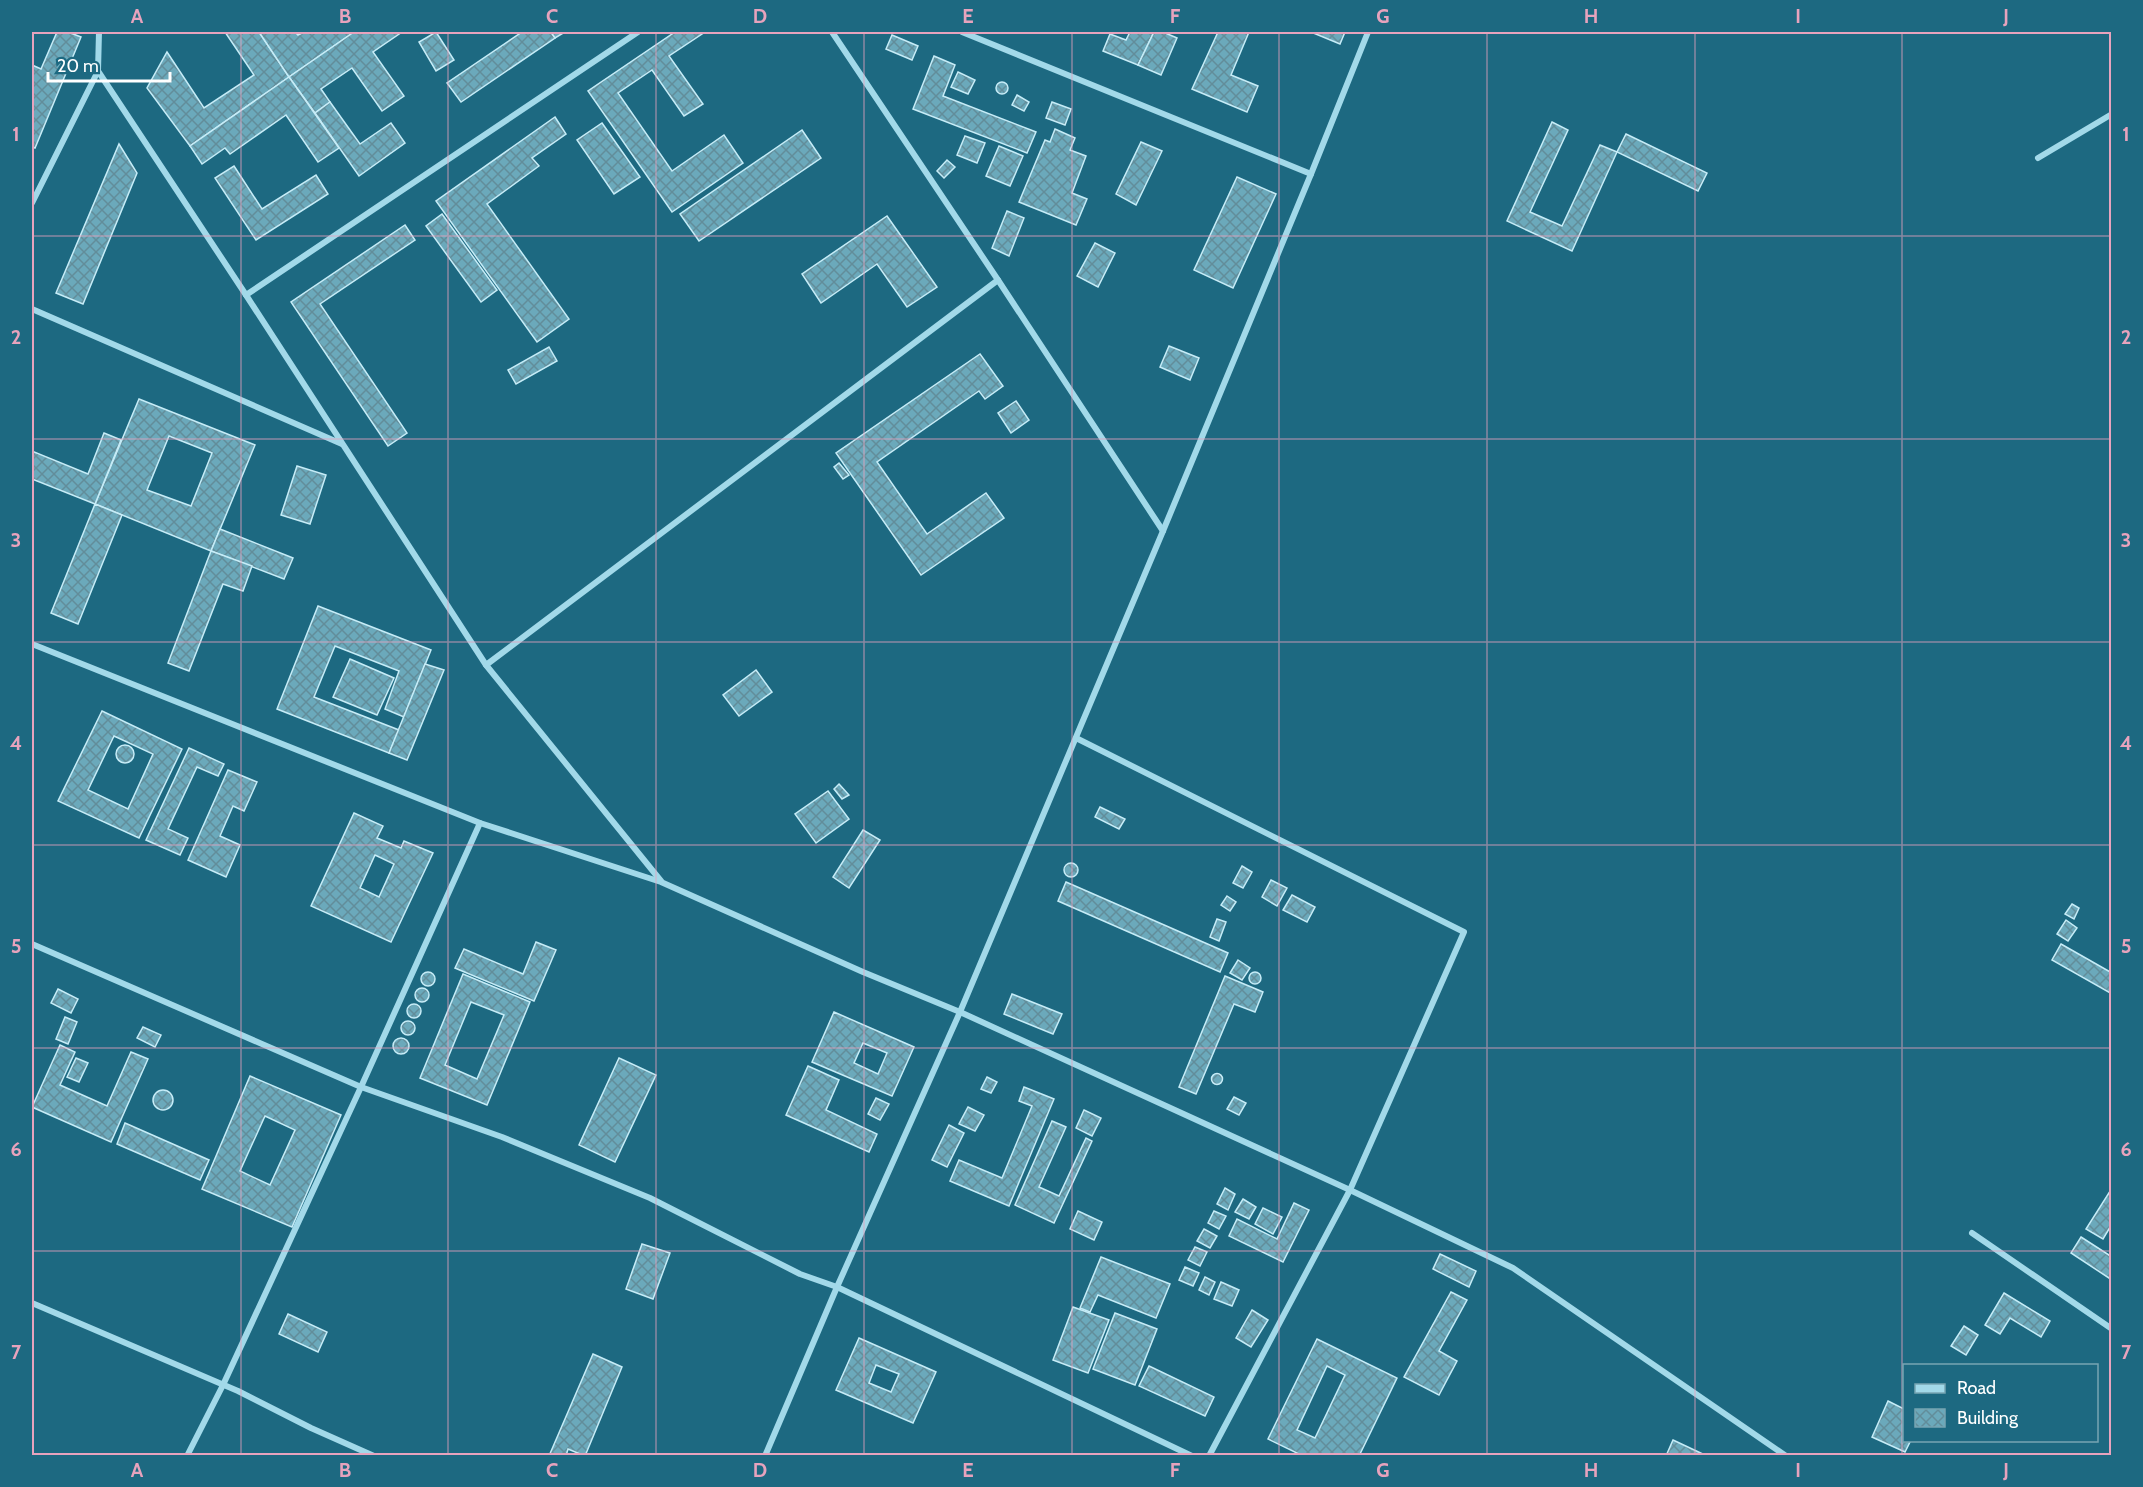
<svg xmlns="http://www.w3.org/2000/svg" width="2143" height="1487" viewBox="0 0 2143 1487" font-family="Cabin,sans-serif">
<defs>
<pattern id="building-cross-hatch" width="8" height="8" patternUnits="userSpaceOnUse" patternTransform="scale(1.5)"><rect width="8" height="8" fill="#6ba9bb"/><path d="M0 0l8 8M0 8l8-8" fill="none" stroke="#628d9a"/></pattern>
</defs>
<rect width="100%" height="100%" fill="#1d6981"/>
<g fill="url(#building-cross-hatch)" stroke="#c6ecf7" stroke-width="1.5" fill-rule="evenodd">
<path d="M 57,32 L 68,32 L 81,37 L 35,148 L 32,147 L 32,65 L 41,69 Z"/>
<path d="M 225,32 L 259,32 L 289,77 L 190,146 L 147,88 L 167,52 L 204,108 L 254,75 Z"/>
<path d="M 259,32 L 295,32 L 298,35 L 304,32 L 354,32 L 289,77 Z"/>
<path d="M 354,32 L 402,32 L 373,52 L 404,96 L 382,111 L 352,68 L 321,89 L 330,102 L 315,113 L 289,77 Z"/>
<path d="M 436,32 L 454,60 L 436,71 L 419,42 Z"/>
<path d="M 522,32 L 551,32 L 555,38 L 461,102 L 447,83 Z"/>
<path d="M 551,32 L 565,32 L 555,38 Z"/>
<path d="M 675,32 L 705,32 L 669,56 L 703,104 L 684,116 L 652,70 L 618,93 L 672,171 L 724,135 L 743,163 L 672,212 L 588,91 Z"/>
<path d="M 1130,32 L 1154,32 L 1138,65 L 1103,51 L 1110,34 L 1126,40 Z"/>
<path d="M 1154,32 L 1163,32 L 1177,38 L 1161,75 L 1138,65 Z"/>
<path d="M 1218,32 L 1249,32 L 1231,75 L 1258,86 L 1247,112 L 1192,89 Z"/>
<path d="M 1311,32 L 1345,32 L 1340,44 Z"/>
<path d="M 892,35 L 918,46 L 912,60 L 886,49 Z"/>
<path d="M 934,56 L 955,65 L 943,96 L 1036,132 L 1027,153 L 913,109 Z"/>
<path d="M 958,72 L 975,80 L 968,94 L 951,87 Z"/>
<path d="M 289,77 L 339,148 L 318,162 L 286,115 L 230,154 L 225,148 L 202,164 L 190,146 Z"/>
<circle cx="1002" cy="88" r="6"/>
<path d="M 1017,95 L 1029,102 L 1024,111 L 1012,105 Z"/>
<path d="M 330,102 L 360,144 L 391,123 L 405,143 L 359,176 L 315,113 Z"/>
<path d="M 1052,102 L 1071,109 L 1065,125 L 1046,118 Z"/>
<path d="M 555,117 L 566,134 L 532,158 L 539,166 L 487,204 L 569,319 L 537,342 L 436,201 Z"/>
<path d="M 1552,122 L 1568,130 L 1530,212 L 1562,226 L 1600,145 L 1617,152 L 1572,251 L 1507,221 Z"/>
<path d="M 602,123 L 640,177 L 614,194 L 577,140 Z"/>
<path d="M 1055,129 L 1075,138 L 1070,150 L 1086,156 L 1072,193 L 1087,199 L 1076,225 L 1019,202 L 1045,140 L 1050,142 Z"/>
<path d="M 802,130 L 821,158 L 699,241 L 680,214 Z"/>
<path d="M 1626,134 L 1707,173 L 1698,191 L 1617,152 Z"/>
<path d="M 965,136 L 985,143 L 977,163 L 957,155 Z"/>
<path d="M 1141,142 L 1162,151 L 1136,205 L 1116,194 Z"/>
<path d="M 119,144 L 137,173 L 83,304 L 56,293 Z"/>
<path d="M 999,146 L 1023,156 L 1010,186 L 986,176 Z"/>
<path d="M 947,160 L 955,167 L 944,178 L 937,171 Z"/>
<path d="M 234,166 L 262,209 L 316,175 L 328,194 L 256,240 L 215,178 Z"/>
<path d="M 1237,177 L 1276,194 L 1233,288 L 1194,270 Z"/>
<path d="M 1007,211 L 1024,218 L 1009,256 L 992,248 Z"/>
<path d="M 442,214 L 497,290 L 481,302 L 426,226 Z"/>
<path d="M 887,216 L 937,287 L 907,307 L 877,264 L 821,303 L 802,274 Z"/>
<path d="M 405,225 L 415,240 L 320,304 L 407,433 L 388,446 L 291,302 Z"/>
<path d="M 1095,243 L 1115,253 L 1098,287 L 1077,276 Z"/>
<path d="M 1169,346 L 1199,358 L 1190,380 L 1160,367 Z"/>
<path d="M 549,347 L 557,361 L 516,384 L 508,370 Z"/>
<path d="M 980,354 L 1003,386 L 985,399 L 979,391 L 877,462 L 927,534 L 986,493 L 1004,518 L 921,575 L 836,453 Z"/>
<path d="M 139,399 L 255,445 L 211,551 L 95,504 ZM 169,436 L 212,453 L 191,506 L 147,490 Z"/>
<path d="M 1016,401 L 1029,420 L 1011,433 L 998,413 Z"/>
<path d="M 104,433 L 121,440 L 95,504 L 32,479 L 32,451 L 88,474 Z"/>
<path d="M 839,463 L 849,475 L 843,479 L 834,467 Z"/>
<path d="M 297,466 L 326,475 L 310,524 L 281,515 Z"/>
<path d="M 95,504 L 122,515 L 78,624 L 51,613 Z"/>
<path d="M 220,529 L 293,558 L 284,579 L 211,551 Z"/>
<path d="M 211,551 L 252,566 L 243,591 L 223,584 L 189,671 L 168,663 Z"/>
<path d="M 318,606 L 431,650 L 404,717 L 385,709 L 399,671 L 335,646 L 314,697 L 399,730 L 389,753 L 277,709 Z"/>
<path d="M 350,659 L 394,678 L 377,715 L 333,697 Z"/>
<path d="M 425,664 L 444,670 L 407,760 L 389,753 Z"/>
<path d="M 756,670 L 772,692 L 739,716 L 723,695 Z"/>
<path d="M 102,711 L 182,749 L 139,838 L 58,801 ZM 114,736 L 153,754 L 128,809 L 88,790 Z"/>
<circle cx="125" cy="754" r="9"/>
<path d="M 189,748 L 224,764 L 218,776 L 197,767 L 168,829 L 188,838 L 180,855 L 146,840 Z"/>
<path d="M 228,770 L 257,782 L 244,811 L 233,806 L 220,836 L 240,845 L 226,877 L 188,860 Z"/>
<path d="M 839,784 L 849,795 L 842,799 L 834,789 Z"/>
<path d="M 828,791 L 849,819 L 816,843 L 795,814 Z"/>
<path d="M 1100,807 L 1125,819 L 1119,829 L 1095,817 Z"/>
<path d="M 354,813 L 383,826 L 377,838 L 401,848 L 404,841 L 433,853 L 391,942 L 311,906 ZM 375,855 L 394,864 L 379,897 L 360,888 Z"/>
<path d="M 863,830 L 880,840 L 849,888 L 833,877 Z"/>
<circle cx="1071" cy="870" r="7"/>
<path d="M 1242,866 L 1252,872 L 1243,888 L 1233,883 Z"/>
<path d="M 1271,880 L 1287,888 L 1277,906 L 1262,897 Z"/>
<path d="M 1066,882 L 1228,953 L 1220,972 L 1058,901 Z"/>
<path d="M 1292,895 L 1315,907 L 1307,922 L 1283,910 Z"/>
<path d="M 1227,896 L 1236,902 L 1230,911 L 1221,905 Z"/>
<path d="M 2072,904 L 2079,908 L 2074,919 L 2065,914 Z"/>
<path d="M 1217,919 L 1226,922 L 1219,941 L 1210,937 Z"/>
<path d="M 2066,920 L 2077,928 L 2068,941 L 2057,934 Z"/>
<path d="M 536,942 L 556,950 L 534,1001 L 455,968 L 464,949 L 523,974 Z"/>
<path d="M 2061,944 L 2112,973 L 2112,994 L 2052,960 Z"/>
<path d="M 1238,960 L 1250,968 L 1242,980 L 1230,973 Z"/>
<circle cx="428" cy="979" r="7"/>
<circle cx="1255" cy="978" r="6"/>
<path d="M 463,974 L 530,1002 L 487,1105 L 420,1078 ZM 471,1002 L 504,1015 L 477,1079 L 445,1065 Z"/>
<path d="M 1225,976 L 1263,992 L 1255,1012 L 1234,1004 L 1196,1094 L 1179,1087 Z"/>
<circle cx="422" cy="995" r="7"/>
<path d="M 58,989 L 78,999 L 71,1013 L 51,1003 Z"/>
<path d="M 1012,994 L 1062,1014 L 1053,1034 L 1004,1014 Z"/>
<circle cx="414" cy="1011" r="7"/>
<path d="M 834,1012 L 914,1047 L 892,1096 L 812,1062 ZM 863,1043 L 887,1053 L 878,1074 L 854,1063 Z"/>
<path d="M 65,1017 L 77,1022 L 68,1044 L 56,1039 Z"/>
<circle cx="408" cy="1028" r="7"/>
<path d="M 143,1027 L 161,1035 L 155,1047 L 137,1038 Z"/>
<circle cx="401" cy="1046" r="8"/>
<path d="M 60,1045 L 75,1052 L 60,1085 L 107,1106 L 131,1052 L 148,1059 L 111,1142 L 32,1107 Z"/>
<path d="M 76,1058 L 88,1063 L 79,1082 L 67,1077 Z"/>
<path d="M 619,1058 L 656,1075 L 615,1162 L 579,1145 Z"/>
<path d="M 808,1066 L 839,1080 L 826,1110 L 877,1134 L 869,1152 L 786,1115 Z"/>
<circle cx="1217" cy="1079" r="5.5"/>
<path d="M 250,1076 L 341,1115 L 292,1227 L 202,1189 ZM 265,1116 L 295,1130 L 270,1185 L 240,1171 Z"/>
<path d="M 987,1077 L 997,1082 L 991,1093 L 981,1089 Z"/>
<path d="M 1024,1087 L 1054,1099 L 1009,1206 L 950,1181 L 959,1160 L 1002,1178 L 1032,1106 L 1019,1101 Z"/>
<circle cx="163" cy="1100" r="10"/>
<path d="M 1234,1097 L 1246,1103 L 1239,1115 L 1227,1109 Z"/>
<path d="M 876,1098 L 889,1104 L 880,1120 L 868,1114 Z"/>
<path d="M 968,1107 L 984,1115 L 975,1131 L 959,1124 Z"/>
<path d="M 1084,1110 L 1101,1118 L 1092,1136 L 1076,1128 Z"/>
<path d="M 1052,1121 L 1066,1127 L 1039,1187 L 1059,1196 L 1086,1138 L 1092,1141 L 1054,1223 L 1015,1205 Z"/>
<path d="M 125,1123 L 209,1160 L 200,1180 L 117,1144 Z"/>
<path d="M 949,1125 L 964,1133 L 947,1167 L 932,1160 Z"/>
<path d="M 1225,1188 L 1235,1194 L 1228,1210 L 1217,1204 Z"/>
<path d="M 2112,1188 L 2112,1224 L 2103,1239 L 2086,1229 Z"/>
<path d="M 1243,1199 L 1256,1207 L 1249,1219 L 1235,1212 Z"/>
<path d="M 1294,1203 L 1309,1210 L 1283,1262 L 1229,1236 L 1237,1219 L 1277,1239 Z"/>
<path d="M 1263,1208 L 1282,1217 L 1273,1234 L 1255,1224 Z"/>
<path d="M 1078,1211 L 1102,1222 L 1094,1240 L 1070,1229 Z"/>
<path d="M 1214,1211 L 1226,1216 L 1219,1229 L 1208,1223 Z"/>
<path d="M 1204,1229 L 1217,1236 L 1210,1248 L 1197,1241 Z"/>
<path d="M 2081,1237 L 2112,1257 L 2112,1280 L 2071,1253 Z"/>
<path d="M 642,1244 L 670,1253 L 653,1299 L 626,1289 Z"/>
<path d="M 1195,1247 L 1207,1252 L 1200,1266 L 1188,1260 Z"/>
<path d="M 1440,1254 L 1476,1271 L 1469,1287 L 1433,1269 Z"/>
<path d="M 1101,1257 L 1170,1284 L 1156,1318 L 1098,1295 L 1090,1312 L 1080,1308 Z"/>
<path d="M 1185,1267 L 1199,1273 L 1193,1286 L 1179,1280 Z"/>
<path d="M 1205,1277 L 1215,1282 L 1209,1295 L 1199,1290 Z"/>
<path d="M 1221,1282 L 1239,1290 L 1232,1306 L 1214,1299 Z"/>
<path d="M 1451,1292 L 1467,1300 L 1439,1351 L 1457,1361 L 1439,1395 L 1404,1377 Z"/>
<path d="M 2004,1293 L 2050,1321 L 2041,1337 L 2010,1318 L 2000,1334 L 1985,1325 Z"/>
<path d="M 1073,1307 L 1109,1320 L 1088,1373 L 1053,1360 Z"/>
<path d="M 1252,1310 L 1268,1320 L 1251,1347 L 1236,1338 Z"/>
<path d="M 1115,1313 L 1157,1329 L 1135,1385 L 1093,1369 Z"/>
<path d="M 288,1314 L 327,1332 L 318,1352 L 279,1334 Z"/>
<path d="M 1964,1326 L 1978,1335 L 1966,1355 L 1951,1346 Z"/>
<path d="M 859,1338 L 936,1372 L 913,1423 L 836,1390 ZM 876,1365 L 899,1374 L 891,1392 L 869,1383 Z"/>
<path d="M 1317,1339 L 1397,1378 L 1359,1456 L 1303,1456 L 1268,1439 ZM 1327,1366 L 1345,1375 L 1315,1438 L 1297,1430 Z"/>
<path d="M 593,1354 L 622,1367 L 585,1456 L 568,1449 L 566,1456 L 549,1456 Z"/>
<path d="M 1149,1366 L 1214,1397 L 1205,1416 L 1139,1386 Z"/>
<path d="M 1888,1401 L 1904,1409 L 1904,1440 L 1911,1440 L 1905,1452 L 1872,1437 Z"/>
<path d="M 1673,1440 L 1707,1456 L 1666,1456 Z"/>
</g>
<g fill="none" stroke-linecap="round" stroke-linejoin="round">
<g stroke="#a2d9e9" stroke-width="6">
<path d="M 832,32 L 998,280 L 1163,531"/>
<path d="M 962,32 L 1311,174"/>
<path d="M 98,71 L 246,295 L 486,665 L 661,881"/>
<path d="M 2038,158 L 2112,114"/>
<path d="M 32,203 L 98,71 L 99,32"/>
<path d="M 246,295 L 638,32"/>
<path d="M 32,309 L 342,444"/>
<path d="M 32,644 L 480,823 L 661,882 L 863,972 L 960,1012 L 1350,1190 L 1513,1268 L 1786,1456"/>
<path d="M 486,665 L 998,280"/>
<path d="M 1076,738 L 1464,932 L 1350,1190 L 1209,1456"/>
<path d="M 32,944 L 361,1087 L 502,1137 L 650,1198 L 800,1274 L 837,1287 L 1192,1456"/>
<path d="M 1972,1233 L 2112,1329"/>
<path d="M 32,1303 L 238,1391 L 311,1428 L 374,1456"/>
<path d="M 187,1456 L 223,1385 L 361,1087 L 480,823"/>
<path d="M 765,1456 L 837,1287 L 960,1012 L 1163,531 L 1311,174 L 1368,32"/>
</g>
</g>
<path fill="none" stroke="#e7a3bd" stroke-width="1.5" stroke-opacity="0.55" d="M 241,32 L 241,1456M 448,32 L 448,1456M 656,32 L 656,1456M 864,32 L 864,1456M 1072,32 L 1072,1456M 1279,32 L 1279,1456M 1487,32 L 1487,1456M 1695,32 L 1695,1456M 1902,32 L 1902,1456M 32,236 L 2112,236M 32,439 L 2112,439M 32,642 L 2112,642M 32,845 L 2112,845M 32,1048 L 2112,1048M 32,1251 L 2112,1251"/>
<rect width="2143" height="1487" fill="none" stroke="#1d6981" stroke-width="66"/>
<rect x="1903" y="1364" width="195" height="78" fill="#1d6981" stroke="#77a5b3" stroke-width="1.5"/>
<rect x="1915" y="1384" width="30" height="9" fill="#a2d9e9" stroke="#77a5b3" stroke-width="1.5"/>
<text x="1957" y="1394" font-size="18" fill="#ffffff">Road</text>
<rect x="1915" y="1409" width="30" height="18" fill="url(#building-cross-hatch)" stroke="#77a5b3" stroke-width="1.5"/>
<text x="1957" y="1424" font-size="18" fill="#ffffff">Building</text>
<path d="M48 72v9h122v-9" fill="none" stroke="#ffffff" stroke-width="3"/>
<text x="57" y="72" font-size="18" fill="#ffffff" stroke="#1d6981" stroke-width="4.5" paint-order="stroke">20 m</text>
<rect x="33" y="33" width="2077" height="1421" fill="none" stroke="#e7a3bd" stroke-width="2"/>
<g font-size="20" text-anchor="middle" font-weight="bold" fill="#e7a3bd">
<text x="137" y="23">A</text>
<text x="345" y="23">B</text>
<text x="552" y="23">C</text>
<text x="760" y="23">D</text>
<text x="968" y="23">E</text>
<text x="1175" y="23">F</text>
<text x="1383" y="23">G</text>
<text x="1591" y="23">H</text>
<text x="1798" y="23">I</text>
<text x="2006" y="23">J</text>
<text x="16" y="141">1</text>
<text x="2126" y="141">1</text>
<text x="16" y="344">2</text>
<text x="2126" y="344">2</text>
<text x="16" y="547">3</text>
<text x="2126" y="547">3</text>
<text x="16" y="750">4</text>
<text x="2126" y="750">4</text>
<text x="16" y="953">5</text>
<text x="2126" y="953">5</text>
<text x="16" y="1156">6</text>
<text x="2126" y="1156">6</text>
<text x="16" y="1359">7</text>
<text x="2126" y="1359">7</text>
<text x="137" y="1477">A</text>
<text x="345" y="1477">B</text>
<text x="552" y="1477">C</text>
<text x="760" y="1477">D</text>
<text x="968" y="1477">E</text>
<text x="1175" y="1477">F</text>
<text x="1383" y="1477">G</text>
<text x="1591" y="1477">H</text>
<text x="1798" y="1477">I</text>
<text x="2006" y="1477">J</text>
</g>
</svg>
